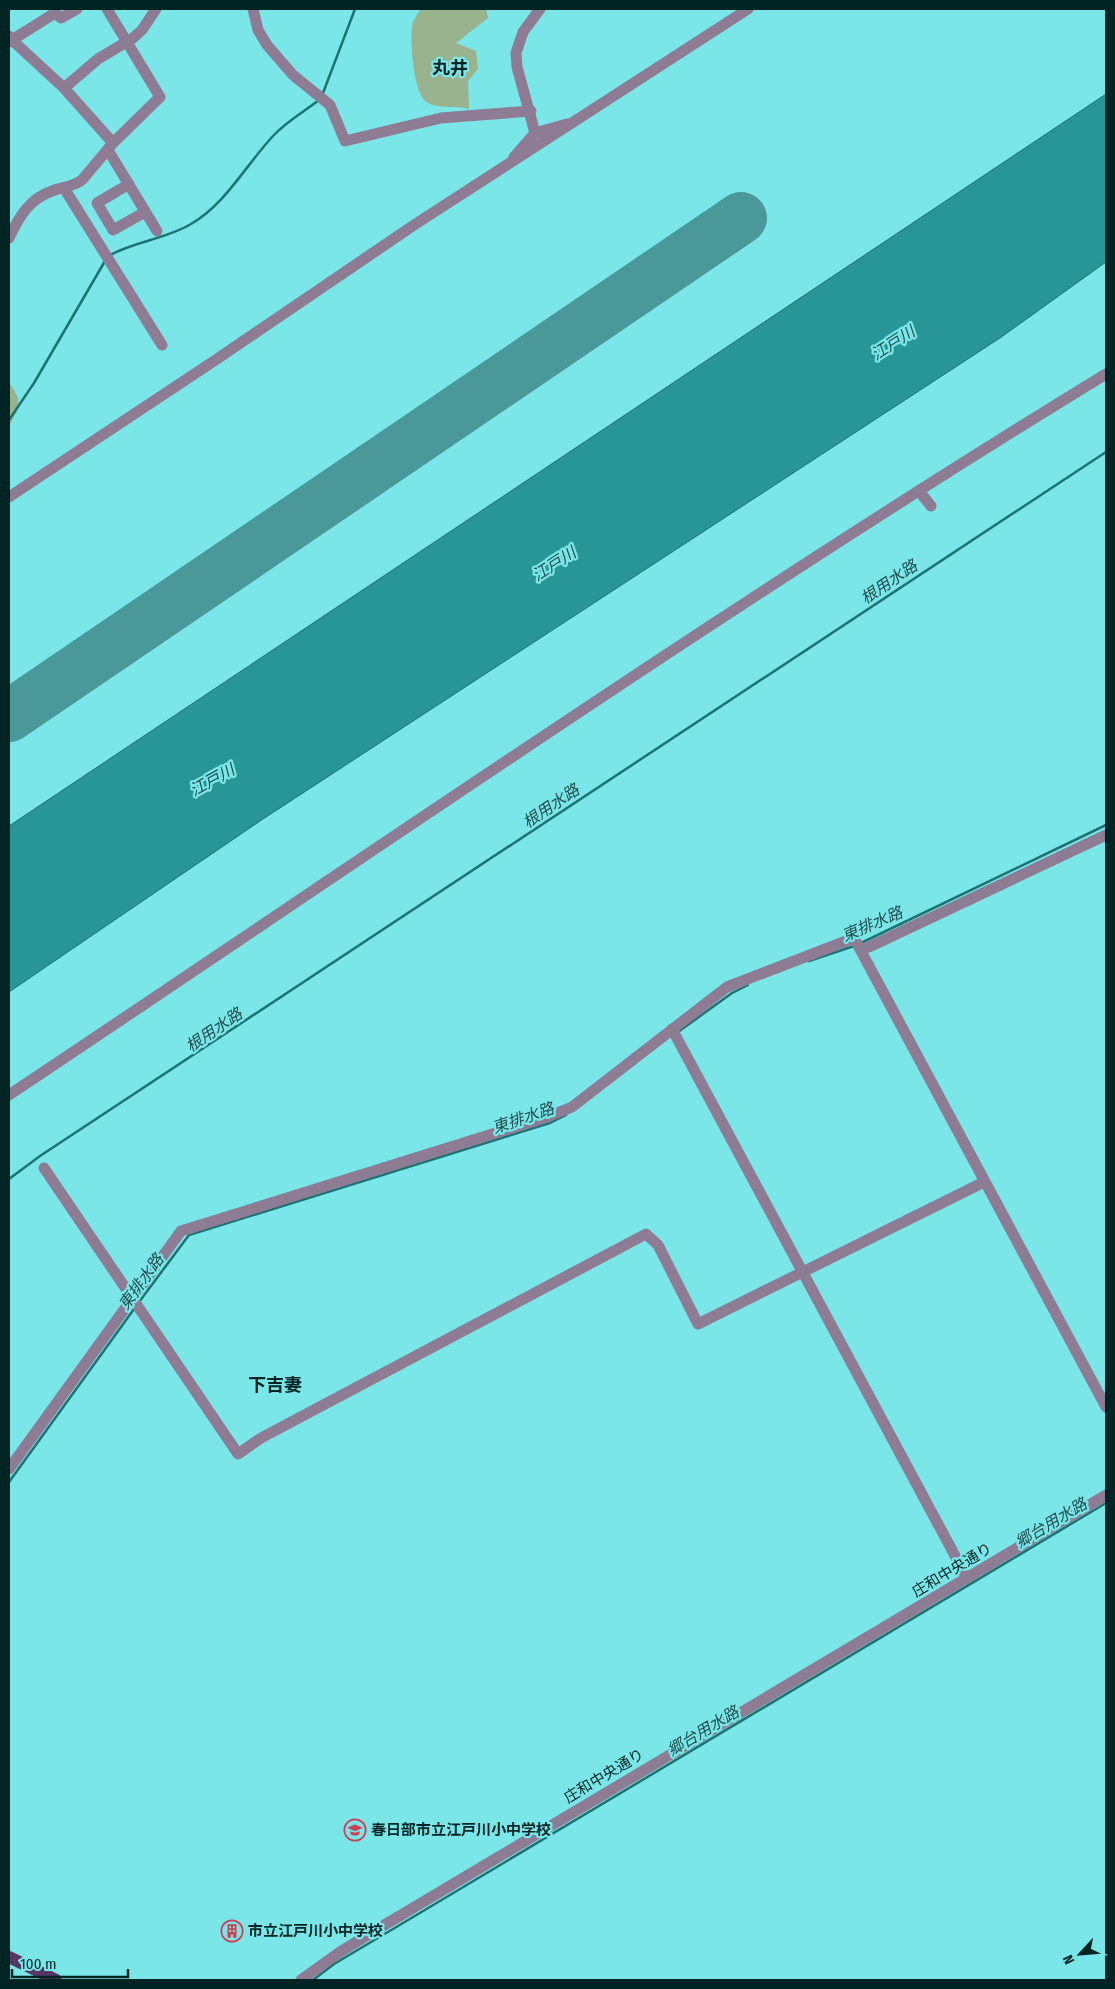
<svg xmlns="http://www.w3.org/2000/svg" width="1115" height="1989" viewBox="0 0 1115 1989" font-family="'Fira Sans Condensed','Noto Sans JP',sans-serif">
<rect width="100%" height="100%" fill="#7ae6e8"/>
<g fill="#98b38d">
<path d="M 421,9 L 486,9 L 488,18 L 456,43 L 476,51 L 478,69 L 468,81 L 469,109 C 455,105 436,110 425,101 C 413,90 409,37 413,22 C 415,18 418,13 421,9 Z"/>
<path d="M 9,383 C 23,401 20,407 9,426 Z"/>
</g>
<path fill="#289597" stroke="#1c7374" d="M 1106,94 L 1106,262 L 1000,338 L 263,819 L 9,992 L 9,826 Z"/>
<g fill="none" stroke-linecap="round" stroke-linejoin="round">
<g stroke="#1c7374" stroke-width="2.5">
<path d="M 323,93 L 355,9"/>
<path d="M 110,255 C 136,241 166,239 191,224 C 226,204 247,163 274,135 C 287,121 305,111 319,100"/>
<path d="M 9,420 L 34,383 L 105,261"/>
<path d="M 861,943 L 1106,825"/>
<path d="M 809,961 L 854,946"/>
<path d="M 678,1032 L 732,993 L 748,985"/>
<path d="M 9,1179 L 40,1156 L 1106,452"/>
<path d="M 139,1302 L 189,1235 L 550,1123 L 566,1115"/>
<path d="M 9,1482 L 134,1309"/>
<path d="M 313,1980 L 334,1964 L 398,1926 L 1106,1503"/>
</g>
<path stroke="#4a989a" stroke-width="52" d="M 9,716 L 741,218"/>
<g stroke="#8e7c95" stroke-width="11">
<path d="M 253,9 L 258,30 L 267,45 L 293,75 L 330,105 L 345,141 L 441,118 L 531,111"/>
<path d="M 9,36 L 12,40 L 55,13 L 61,18 L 77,9"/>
<path d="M 9,42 L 12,40 L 64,88 L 113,143"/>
<path d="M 64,88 L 98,59 L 133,38 L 142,30 L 156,9"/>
<path d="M 535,133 L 567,124"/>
<path d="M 108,150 L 157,231"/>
<path d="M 514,157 L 535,133 L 517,67 L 516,53 L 523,32 L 540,9"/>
<path d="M 129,184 L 97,203 L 113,230 L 145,212"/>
<path d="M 64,188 L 162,345"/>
<path d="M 9,238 C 19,217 29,199 52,191 C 62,187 73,187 82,180 L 113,143 L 160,97 L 107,9"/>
<path d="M 919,491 L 931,506"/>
<path d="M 9,497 L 217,359 L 414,225 L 748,9"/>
<path d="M 861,949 L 869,947 L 1106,835"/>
<path d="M 672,1029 L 967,1578"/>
<path d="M 9,1095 C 373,852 733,602 1106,374"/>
<path d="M 44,1168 L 238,1454 L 261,1438 L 646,1234 L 658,1245 L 698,1324 L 984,1182"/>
<path d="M 9,1469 L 181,1231 L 547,1117 L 572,1107 L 727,987 L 854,938 L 1106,1407"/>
<path d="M 301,1980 L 340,1952 L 371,1933 L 1106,1495"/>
</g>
<path stroke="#573762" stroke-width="12" d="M 9,1957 L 56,1980"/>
</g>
<defs>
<g id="school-ring" transform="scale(1.125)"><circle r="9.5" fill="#7ae6e8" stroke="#d03f53" stroke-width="1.5"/><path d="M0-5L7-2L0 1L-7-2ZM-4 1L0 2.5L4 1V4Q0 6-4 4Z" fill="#d03f53"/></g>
<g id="building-ring" transform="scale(1.125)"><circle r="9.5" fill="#7ae6e8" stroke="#d03f53" stroke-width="1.5"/><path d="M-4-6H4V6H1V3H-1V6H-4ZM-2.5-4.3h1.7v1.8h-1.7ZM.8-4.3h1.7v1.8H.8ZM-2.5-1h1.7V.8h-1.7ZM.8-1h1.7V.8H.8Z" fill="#d03f53"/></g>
</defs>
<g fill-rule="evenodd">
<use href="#school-ring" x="355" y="1830"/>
<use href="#building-ring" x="232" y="1931"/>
</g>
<g text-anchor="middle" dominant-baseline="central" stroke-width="4.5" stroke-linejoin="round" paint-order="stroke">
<g font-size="15" fill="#002324" stroke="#7ae6e8">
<text transform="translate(952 1570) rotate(-31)">庄和中央通り</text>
<text transform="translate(604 1776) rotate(-31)">庄和中央通り</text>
</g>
<g font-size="15" font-weight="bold" fill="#002324" stroke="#7ae6e8" text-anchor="start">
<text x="371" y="1830">春日部市立江戸川小中学校</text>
<text x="248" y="1931">市立江戸川小中学校</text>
</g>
<g font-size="16" font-style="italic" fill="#214e4f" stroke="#7ae6e8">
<text transform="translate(893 343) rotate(-33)">江戸川</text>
<text transform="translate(554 564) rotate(-33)">江戸川</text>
<text transform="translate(889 582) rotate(-34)">根用水路</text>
<text transform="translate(212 780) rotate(-29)">江戸川</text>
<text transform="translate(551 806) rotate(-34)">根用水路</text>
<text transform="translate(872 924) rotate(-23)">東排水路</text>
<text transform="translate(214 1030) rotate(-34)">根用水路</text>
<text transform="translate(523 1118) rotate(-19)">東排水路</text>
<text transform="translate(141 1282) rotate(-54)">東排水路</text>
<text transform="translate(1051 1523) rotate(-31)">郷台用水路</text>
<text transform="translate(703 1731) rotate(-31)">郷台用水路</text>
</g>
<g font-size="18" font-weight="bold" fill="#002324" stroke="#7ae6e8">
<text x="450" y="68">丸井</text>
<text x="275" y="1385">下吉妻</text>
</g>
</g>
<rect width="1115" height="1989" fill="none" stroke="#002324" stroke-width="20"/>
<g transform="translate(1080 1954) rotate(244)" stroke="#7ae6e8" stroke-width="4" paint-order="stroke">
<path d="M0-4L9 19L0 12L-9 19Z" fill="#002324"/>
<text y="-8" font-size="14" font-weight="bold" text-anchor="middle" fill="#002324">N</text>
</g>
<path d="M12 1969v8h116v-8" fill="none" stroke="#002324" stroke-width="2.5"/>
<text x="20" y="1969" font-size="15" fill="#002324" stroke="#7ae6e8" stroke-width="4" paint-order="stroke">100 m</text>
</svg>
